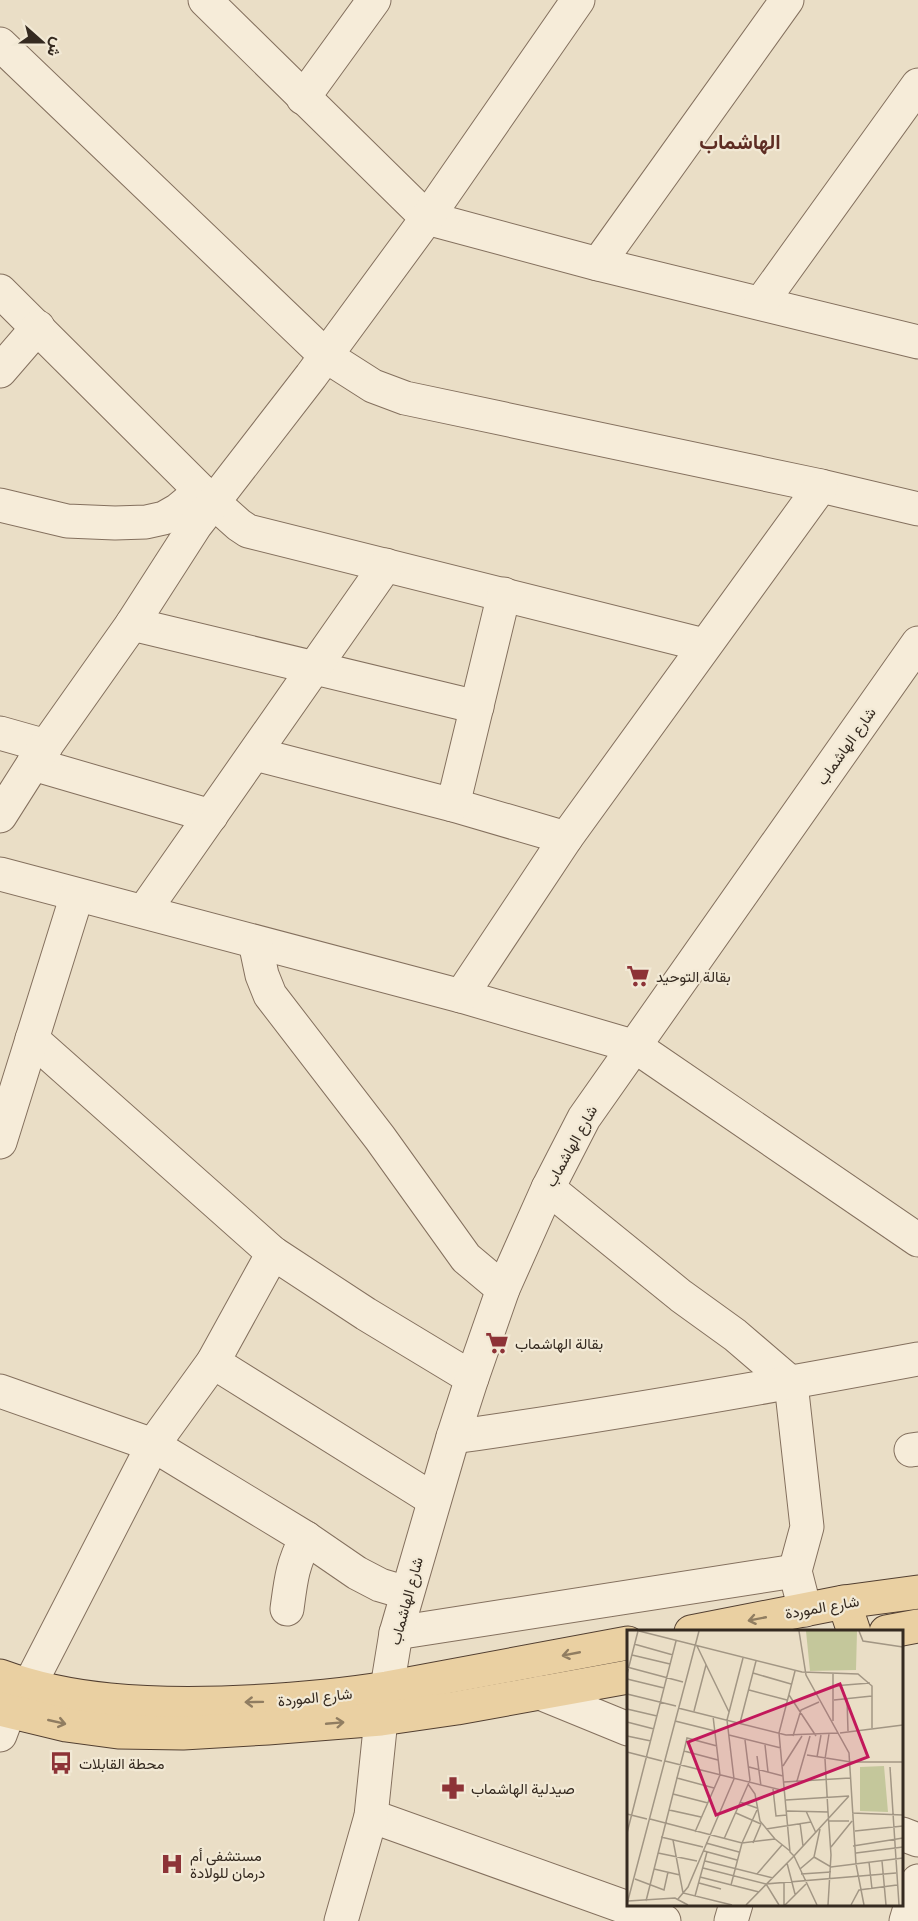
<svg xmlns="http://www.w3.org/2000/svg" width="918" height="1921" viewBox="0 0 918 1921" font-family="Merriweather,Vazirmatn,serif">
<rect width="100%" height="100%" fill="#eadec6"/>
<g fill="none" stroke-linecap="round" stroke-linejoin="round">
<g stroke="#84705e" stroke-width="35">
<g id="minor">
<path d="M 205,0 L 427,218 L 598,264 L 918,342"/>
<path d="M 0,44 L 326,356 L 373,386 L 405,398 L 821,486 L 918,509"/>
<path d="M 303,98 L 374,0"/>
<path d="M 598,264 L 787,0"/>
<path d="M 0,291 L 201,491 L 239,525 L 248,531 L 704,645"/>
<path d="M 761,303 L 918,85"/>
<path d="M 0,371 L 38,327"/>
<path d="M 0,505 L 67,521 L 115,523 L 146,522 L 164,518 L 178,510 L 201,491"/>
<path d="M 132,624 L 477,707"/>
<path d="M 0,733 L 46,746"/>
<path d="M 255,754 L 453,805 L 566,838"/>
<path d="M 33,764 L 211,816"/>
<path d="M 453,805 L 504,594"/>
<path d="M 0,816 L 33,764 L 132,624 L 195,526 L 311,376 L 427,218 L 578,0"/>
<path d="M 0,874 L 461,996 L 636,1047 L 918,1240"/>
<path d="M 144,911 L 386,565"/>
<path d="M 255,942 L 262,975 L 270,995 L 380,1138 L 466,1258 L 503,1289"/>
<path d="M 461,996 L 566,838 L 821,486"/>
<path d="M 32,1039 L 273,1253 L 366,1314 L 472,1378"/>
<path d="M 0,1142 L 77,895"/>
<path d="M 548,1188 L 681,1296 L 735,1335 L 791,1383 L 807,1527 L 795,1571 L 805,1610"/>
<path d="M 213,1362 L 434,1500"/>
<path d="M 0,1391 L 153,1445 L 306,1538 L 357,1573 L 380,1585 L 407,1593"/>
<path d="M 453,1437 C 609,1415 763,1388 918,1359"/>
<path d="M 911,1450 L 918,1449"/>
<path d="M 287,1609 C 291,1579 292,1566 306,1538"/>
<path d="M 396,1633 L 795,1571"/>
<path d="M 387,1688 L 396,1633 L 453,1437 L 472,1378 L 503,1289 L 548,1188 L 584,1118 L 918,643"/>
<path d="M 540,1693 L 628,1729"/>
<path d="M 0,1735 L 9,1711 L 29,1686 L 153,1445 L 213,1362 L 273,1253"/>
<path d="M 371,1816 L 664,1921"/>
<path d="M 902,1834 L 918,1840"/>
<path d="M 341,1921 L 371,1816 L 381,1719"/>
<path d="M 731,1921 L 736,1904"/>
<path d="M 906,1921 L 918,1881"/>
</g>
</g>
<g stroke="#523f31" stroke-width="35">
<g id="major">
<path d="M 844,1602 L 854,1632"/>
<path d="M 691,1632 L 844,1602 L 918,1592"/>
<path d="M 886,1632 L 918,1626"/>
<path d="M 0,1676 C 71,1702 147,1705 222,1703 C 277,1701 332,1697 387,1688 L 628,1643"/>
<path d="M 0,1709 L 66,1725 L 118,1732 L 183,1733 L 268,1728 L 381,1719 L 457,1708 L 628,1677"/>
</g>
</g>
<use href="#minor" stroke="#f6ecd9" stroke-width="33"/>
<use href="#major" stroke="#ead0a2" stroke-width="33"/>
</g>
<defs><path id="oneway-shaft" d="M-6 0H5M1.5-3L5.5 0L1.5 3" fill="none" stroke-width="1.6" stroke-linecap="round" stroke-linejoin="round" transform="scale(1.5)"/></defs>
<g stroke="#907d61">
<use href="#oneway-shaft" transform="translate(757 1619) rotate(169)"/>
<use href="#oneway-shaft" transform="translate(571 1654) rotate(169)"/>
<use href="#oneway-shaft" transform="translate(254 1702) rotate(179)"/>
<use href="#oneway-shaft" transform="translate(57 1722) rotate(13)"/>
<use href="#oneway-shaft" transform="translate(335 1723) rotate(-5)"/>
</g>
<defs>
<g id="supermarket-bare" transform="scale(1.8)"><path d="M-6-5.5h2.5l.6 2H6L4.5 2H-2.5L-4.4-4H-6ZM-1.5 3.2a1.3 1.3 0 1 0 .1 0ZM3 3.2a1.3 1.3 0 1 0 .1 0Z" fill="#8d3337" stroke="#f2e9d5" stroke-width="2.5" paint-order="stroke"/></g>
<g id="bus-bare" transform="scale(1.8)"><path d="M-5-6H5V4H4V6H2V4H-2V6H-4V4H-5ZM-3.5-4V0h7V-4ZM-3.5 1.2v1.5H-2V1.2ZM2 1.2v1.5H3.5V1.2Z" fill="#8d3337" stroke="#f2e9d5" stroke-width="2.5" paint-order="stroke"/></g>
<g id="pharmacy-bare" transform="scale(1.8)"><path d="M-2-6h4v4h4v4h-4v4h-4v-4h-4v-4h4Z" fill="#8d3337" stroke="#f2e9d5" stroke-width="2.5" paint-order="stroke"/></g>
<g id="hospital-bare" transform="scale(1.8)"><path d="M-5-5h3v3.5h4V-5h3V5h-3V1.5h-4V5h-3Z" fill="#8d3337" stroke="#f2e9d5" stroke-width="2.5" paint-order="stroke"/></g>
</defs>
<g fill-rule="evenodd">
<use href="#supermarket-bare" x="638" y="976"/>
<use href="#supermarket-bare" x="497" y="1343"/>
<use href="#bus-bare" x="61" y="1763"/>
<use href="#pharmacy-bare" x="453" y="1788"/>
<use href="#hospital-bare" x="172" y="1864"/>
</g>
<g text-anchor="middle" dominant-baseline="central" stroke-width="4.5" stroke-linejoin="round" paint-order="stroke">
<g font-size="15" fill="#352a20" stroke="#f2e9d5">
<text transform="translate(846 746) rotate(-55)">شارع الهاشماب</text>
<text transform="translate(571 1146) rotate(-61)">شارع الهاشماب</text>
<text transform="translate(406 1601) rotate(-75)">شارع الهاشماب</text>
<text transform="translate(822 1607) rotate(-10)">شارع الموردة</text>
<text transform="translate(315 1697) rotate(-6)">شارع الموردة</text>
</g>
<g font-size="15" fill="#352a20" stroke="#f2e9d5" text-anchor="start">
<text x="656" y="976">بقالة التوحيد</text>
<text x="515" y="1343">بقالة الهاشماب</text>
<text x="79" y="1763">محطة القابلات</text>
<text x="471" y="1788">صيدلية الهاشماب</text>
<text x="190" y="1855">مستشفى أم<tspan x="190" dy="17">درمان للولادة</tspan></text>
</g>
<g font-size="21" font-weight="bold" fill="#5e2d23" stroke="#f2e9d5">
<text x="740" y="141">الهاشماب</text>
</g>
</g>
<g transform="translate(627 1630)">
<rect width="276" height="276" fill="#eadec6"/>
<path d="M 179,1 L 230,1 L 229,40 L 183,41 ZM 257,136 L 261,182 L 233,181 L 233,137 Z" fill="#c4c79b"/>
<path fill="none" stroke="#a29684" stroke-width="1.5" d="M 12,1 L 175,42 L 231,44 L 245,56 L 245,98M 172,1 L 179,45 L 222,123 L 229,234 L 237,275M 232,1 L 236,11 L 276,17M 7,14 L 46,25M 70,16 L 102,82M 5,25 L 43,34M 0,37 L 56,52M 126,43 L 164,54M 206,43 L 206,91M 0,44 L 11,1M 0,49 L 37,58M 206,56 L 243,53M 122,60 L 160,70M 0,64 L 49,76M 162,65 L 189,106M 220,69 L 221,101M 207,70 L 245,66M 51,78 L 159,105 L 211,103M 0,79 L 30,86M 67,81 L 79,35M 48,91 L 88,101M 0,92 L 27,99M 113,93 L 129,31M 213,103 L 276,95M 102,105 L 154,118M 0,106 L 24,111M 166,106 L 174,80 L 192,72M 138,115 L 141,142M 57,121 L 60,108 L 90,116M 0,122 L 35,131M 180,125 L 224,132 L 276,132M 130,126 L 134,156M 190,127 L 194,105M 38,131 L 158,161M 156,136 L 175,106M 122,137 L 156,146M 263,137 L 272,275M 50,148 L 57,121 L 91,130M 170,151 L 183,106M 157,152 L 223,148M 121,154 L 128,164 L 133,191 L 148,209M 146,159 L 149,186 L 160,185M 46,164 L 81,173M 159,170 L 222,166M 113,172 L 130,178M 42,180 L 50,148 L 87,158M 160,181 L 201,182 L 204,225 L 201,275M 179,181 L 189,203M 201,182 L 198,129 L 202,104M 109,183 L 134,194M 225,183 L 276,185M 0,184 L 20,189M 23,189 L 115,213 L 148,209 L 163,221M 202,191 L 222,191M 173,193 L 176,216M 139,199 L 184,192M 228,201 L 276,196M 68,202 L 93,145 L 86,86M 0,203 L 49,11M 34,207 L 76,217M 97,209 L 123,150 L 118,110M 46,210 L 56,263 L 105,275M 79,213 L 112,222M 126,213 L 134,194M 226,216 L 276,208M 204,217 L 225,191M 77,221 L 110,230M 31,223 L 70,231M 229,223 L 276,217M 187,227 L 204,237 L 276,228M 78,231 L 146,248M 255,231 L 259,275M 242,232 L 245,259M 160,233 L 168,264M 76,238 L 139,254M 27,239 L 53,245M 173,239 L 187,227 L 193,199M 130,244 L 155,215M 174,244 L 204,242M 73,247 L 132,262M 8,249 L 37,260 L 41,242M 72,253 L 94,259M 157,253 L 157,275M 104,255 L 115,213 L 130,180M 68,266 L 80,222M 51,269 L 61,257 L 107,149 L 100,90 L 116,28M 1,271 L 48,268 L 61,275M 19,271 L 42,180 L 74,187M 0,274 L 72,1M 119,275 L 167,226 L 163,222 L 152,103 L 168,41M 152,275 L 139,254 L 269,243M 158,275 L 179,254M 190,275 L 167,226 L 222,166M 224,275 L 232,260 L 270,255"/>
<path fill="#c2185b" fill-opacity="0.15" stroke="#c2185b" stroke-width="3" d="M 213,54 L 241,127 L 89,185 L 61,112 Z"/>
<rect width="276" height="276" fill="none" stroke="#352a20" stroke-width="3"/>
</g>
<g transform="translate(42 42) rotate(111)" stroke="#f2e9d5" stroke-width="4.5" paint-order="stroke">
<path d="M0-4.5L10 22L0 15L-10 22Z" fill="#352a20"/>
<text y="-9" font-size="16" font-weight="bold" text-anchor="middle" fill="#352a20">ش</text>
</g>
</svg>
